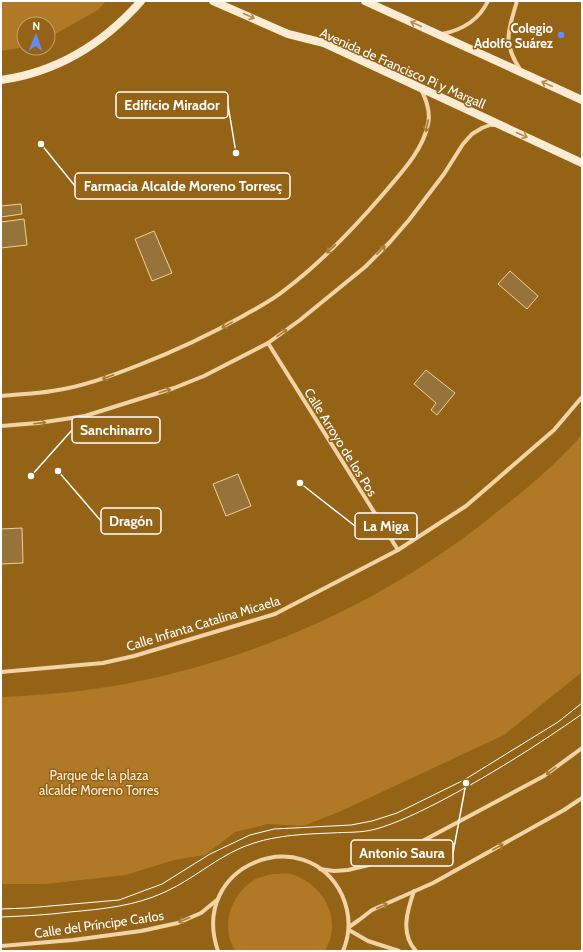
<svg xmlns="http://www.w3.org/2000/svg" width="583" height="952" viewBox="0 0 583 952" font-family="Cabin,sans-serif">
<rect width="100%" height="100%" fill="#946316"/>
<g fill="#b17925">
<path d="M 1,1 L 106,1 L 98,10 L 48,38 L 48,24 L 24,24 L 24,47 L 1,51 Z"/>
<path d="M 582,435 L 582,672 L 504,735 L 339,812 L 303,826 L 268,824 L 235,832 L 205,855 L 174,860 L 126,875 L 45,884 L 1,884 L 1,697 C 46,695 91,691 135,682 C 269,655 397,595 502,508 C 530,486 558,462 582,435 Z"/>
<path d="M 272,874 C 278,874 285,873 291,874 C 318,882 339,910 330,939 C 329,943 326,947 325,951 L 235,951 C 233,946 230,941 229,936 C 225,914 235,892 254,880 C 259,877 266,876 272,874 Z"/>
</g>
<g fill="#97733c" stroke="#f4ce98">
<path d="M 21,204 L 22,214 L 1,217 L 1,206 Z"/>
<path d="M 24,219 L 27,245 L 1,248 L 1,222 Z"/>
<path d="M 154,231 L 172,273 L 152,281 L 135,239 Z"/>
<path d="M 510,271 L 538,296 L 527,309 L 498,284 Z"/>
<path d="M 426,370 L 455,393 L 437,415 L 431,410 L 436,403 L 414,384 Z"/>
<path d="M 238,474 L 251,506 L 226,516 L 213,484 Z"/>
<path d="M 22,528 L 23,563 L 1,564 L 1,529 Z"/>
</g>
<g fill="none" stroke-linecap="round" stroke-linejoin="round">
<g stroke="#f1d3a6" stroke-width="4">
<path d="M 517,1 C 508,32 502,42 521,71"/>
<path d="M 442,34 C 462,30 479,20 488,1"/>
<path d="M 268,343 L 398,550"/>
<path d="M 1,396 C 18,394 35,394 52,391 C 82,387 111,376 139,365 C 175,351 209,335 243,316 C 257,308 273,300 286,289 C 323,261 355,227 385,192 C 402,172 423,150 428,124 C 431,112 426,99 421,89"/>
<path d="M 1,426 L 38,423 L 85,416 L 174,388 L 204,376 L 268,343 L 300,320 L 365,267 L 390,242 L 409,220 L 444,174 L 463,144 L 472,134 L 482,128 L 490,125 L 497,125"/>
<path d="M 1,672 L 103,663 L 134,656 L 275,614 L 398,550 L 466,506 L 554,430 L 582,397"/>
<path d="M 320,869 L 334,871 L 348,870 L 369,865 L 417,844 L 544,776 L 582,748"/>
<path d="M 414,891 C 407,911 400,934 416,951"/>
<path d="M 349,927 L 359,920 L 372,910 L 433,883 L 564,810 L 582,798"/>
<path d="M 349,930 L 368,941 L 399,951"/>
<path d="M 1,946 L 73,940 L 141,931 L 178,923 L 201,913 L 217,900"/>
<path d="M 218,951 C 188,864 306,820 342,895 C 350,913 351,932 343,951"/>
</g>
<g stroke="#fcecd4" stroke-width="8">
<path d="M 213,1 L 288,34 L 324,43 L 582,163"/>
<path d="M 365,1 L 582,100"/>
<path d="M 1,80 C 57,72 104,43 141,1"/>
</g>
<g stroke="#fff" stroke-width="1">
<path d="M 1,909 L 27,908 L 119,900 L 162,884 L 210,854 L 250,835 L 274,829 L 351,825 L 372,821 L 397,813 L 464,780 L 558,722 L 582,703"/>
<path d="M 1,917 C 24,916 47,915 70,912 C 103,909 135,906 165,892 C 196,878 221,853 254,843 C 279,835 305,834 332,833 C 346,832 362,833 376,829 C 397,823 417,813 437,803 C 487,777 535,747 582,714"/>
</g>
</g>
<defs><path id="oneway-shaft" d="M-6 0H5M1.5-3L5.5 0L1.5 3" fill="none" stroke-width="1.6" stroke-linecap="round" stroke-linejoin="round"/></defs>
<g stroke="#b38c4f">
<use href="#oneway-shaft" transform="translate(249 16) rotate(24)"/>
<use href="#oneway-shaft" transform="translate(416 24) rotate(-156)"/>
<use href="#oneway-shaft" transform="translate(547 84) rotate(-155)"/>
<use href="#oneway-shaft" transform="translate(522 135) rotate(25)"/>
</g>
<g stroke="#a77933">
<use href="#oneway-shaft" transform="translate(427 126) rotate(103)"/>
<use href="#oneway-shaft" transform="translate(331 249) rotate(137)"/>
<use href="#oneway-shaft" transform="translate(381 250) rotate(-45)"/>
<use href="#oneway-shaft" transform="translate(227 325) rotate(151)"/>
<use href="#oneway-shaft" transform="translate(282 333) rotate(-35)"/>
<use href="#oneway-shaft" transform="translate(108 377) rotate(159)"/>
<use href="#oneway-shaft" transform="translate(165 391) rotate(-17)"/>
<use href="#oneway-shaft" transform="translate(40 423) rotate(-7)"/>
<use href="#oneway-shaft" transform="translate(551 771) rotate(144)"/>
<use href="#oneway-shaft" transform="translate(498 847) rotate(-29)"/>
<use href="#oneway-shaft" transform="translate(382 906) rotate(-25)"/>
<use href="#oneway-shaft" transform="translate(184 920) rotate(158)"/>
</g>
<circle fill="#668bff" stroke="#946316" stroke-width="1.5" cx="561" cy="35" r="4"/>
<g text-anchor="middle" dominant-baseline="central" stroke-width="3" stroke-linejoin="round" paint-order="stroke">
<g font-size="13" font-weight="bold" fill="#fff" stroke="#946316" text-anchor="end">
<text x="553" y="28">Colegio<tspan x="553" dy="15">Adolfo Suárez</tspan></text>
</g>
<g font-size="13" fill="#fff" stroke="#946316">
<text transform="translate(403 68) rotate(24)">Avenida de Francisco Pi y Margall</text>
<text transform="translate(341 442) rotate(58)">Calle Arroyo de los Pos</text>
<text transform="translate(203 623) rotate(-17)">Calle Infanta Catalina Micaela</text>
<text transform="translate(99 924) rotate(-8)">Calle del Príncipe Carlos</text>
</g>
<g font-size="13" fill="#fdedd7" stroke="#946316">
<text x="99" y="775">Parque de la plaza<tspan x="99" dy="15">alcalde Moreno Torres</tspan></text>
</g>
</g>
<path fill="none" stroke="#fff" stroke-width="1.5" d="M236 153L228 105M41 144L75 186M31 476L72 430M58 471L101 521M300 483L355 526M466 783L453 853"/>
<g fill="#fff" stroke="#946316" stroke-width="1.5">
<circle cx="236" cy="153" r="4"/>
<circle cx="41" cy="144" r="4"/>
<circle cx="31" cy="476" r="4"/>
<circle cx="58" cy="471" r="4"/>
<circle cx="300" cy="483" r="4"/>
<circle cx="466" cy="783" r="4"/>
</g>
<g fill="#946316" stroke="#fff" stroke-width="1.5">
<rect x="116" y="92" width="112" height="26" rx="4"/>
<rect x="75" y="173" width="215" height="26" rx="4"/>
<rect x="72" y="417" width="88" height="26" rx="4"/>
<rect x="101" y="508" width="60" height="26" rx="4"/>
<rect x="355" y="513" width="62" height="26" rx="4"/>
<rect x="351" y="840" width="102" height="26" rx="4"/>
</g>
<g font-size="14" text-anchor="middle" font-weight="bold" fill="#fff">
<text x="172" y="110">Edificio Mirador</text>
<text x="183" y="191">Farmacia Alcalde Moreno Torresç</text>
<text x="116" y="435">Sanchinarro</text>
<text x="131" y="526">Dragón</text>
<text x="386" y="531">La Miga</text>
<text x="402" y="858">Antonio Saura</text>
</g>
<rect width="583" height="952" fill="none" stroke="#ffffff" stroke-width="4"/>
<g transform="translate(36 36) rotate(2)"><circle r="19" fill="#946316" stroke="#bfa173"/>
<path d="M0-3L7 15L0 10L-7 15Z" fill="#668bff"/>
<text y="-6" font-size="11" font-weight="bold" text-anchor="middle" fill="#ffffff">N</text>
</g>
</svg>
